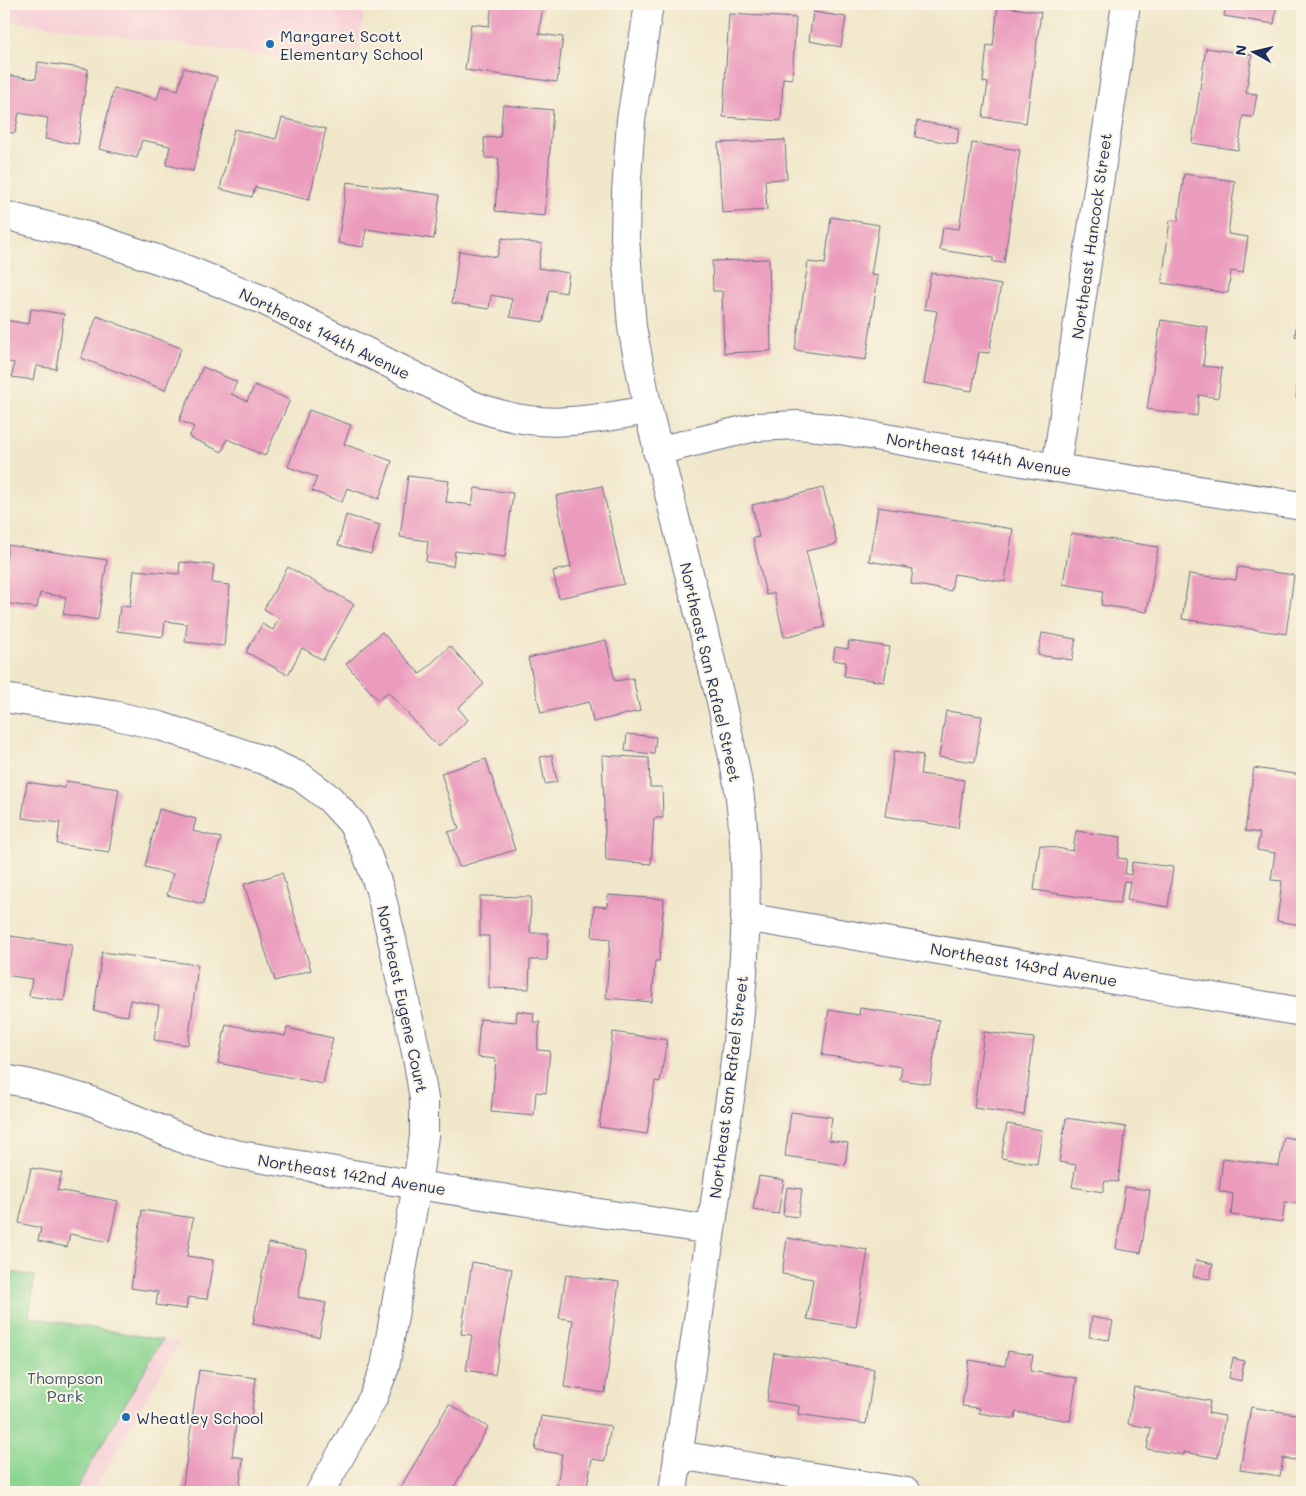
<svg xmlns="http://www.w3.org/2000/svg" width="1306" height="1496" viewBox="0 0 1306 1496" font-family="Mali,sans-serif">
<rect width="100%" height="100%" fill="#fcf5e5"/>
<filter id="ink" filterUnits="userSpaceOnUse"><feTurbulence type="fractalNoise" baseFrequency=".02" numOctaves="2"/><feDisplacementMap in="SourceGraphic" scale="10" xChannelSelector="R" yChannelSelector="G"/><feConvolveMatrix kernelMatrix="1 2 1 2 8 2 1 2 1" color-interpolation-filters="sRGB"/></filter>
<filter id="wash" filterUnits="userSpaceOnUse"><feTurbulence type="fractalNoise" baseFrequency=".0096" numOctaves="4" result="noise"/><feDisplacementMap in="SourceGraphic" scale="20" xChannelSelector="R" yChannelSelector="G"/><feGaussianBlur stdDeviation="1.12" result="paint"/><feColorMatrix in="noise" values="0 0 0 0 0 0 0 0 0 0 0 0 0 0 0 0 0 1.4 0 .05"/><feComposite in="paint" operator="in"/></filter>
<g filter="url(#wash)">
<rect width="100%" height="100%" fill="#f0e7ca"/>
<g fill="#f6cfd7">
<path d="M 4,4 L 365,4 L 356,68 L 4,20 Z"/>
<path d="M 162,1340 L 179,1342 L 92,1492 L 74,1492 Z"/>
</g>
<path fill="#8bd591" stroke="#538278" d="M 4,1271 L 35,1276 L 29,1317 L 162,1340 L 74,1492 L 4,1492 Z"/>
<g id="blocks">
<g fill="#eb9cbd">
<path d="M 492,4 L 543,4 L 539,34 L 563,37 L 557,82 L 465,70 L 471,24 L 489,26 Z"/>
<path d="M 1226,4 L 1277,4 L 1274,24 L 1224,16 Z"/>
<path d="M 998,6 L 1041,12 L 1026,123 L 983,117 L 988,83 L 983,82 L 987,45 L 993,46 Z"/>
<path d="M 813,12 L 846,17 L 841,47 L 809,41 Z"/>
<path d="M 729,14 L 796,18 L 792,79 L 783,78 L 781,121 L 723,117 Z"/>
<path d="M 1206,48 L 1252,55 L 1246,93 L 1257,94 L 1253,117 L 1243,116 L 1238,150 L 1192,143 Z"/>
<path d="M 38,62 L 88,69 L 78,144 L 45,139 L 48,118 L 19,113 L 15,133 L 4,132 L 4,75 L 36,79 Z"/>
<path d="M 184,68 L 217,77 L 193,171 L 166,165 L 170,146 L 142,140 L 137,158 L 99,149 L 114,88 L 157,99 L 161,86 L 178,90 Z"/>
<path d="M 503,105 L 553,110 L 545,216 L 495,211 L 499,158 L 485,158 L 484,138 L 500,137 Z"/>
<path d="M 282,118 L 326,129 L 309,200 L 255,187 L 252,197 L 220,189 L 234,129 L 276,139 Z"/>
<path d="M 917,121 L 959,128 L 957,144 L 915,137 Z"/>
<path d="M 785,140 L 787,179 L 765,180 L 767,210 L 722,213 L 718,143 Z"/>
<path d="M 972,143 L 1020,150 L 1004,263 L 993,262 L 993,258 L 940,250 L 943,227 L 959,229 Z"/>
<path d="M 1184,174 L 1235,181 L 1228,234 L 1248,237 L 1243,273 L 1231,271 L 1228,293 L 1162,283 L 1170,220 L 1178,221 Z"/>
<path d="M 347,182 L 440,195 L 434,239 L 366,229 L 363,247 L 338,243 Z"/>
<path d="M 831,217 L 879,225 L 871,275 L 878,276 L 866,360 L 795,350 L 808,262 L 825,264 Z"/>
<path d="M 502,238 L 542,244 L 538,268 L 569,273 L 566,293 L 549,290 L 544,322 L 510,317 L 512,299 L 491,295 L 489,309 L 452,303 L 459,251 L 497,257 Z"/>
<path d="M 769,259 L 771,351 L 724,353 L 722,291 L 713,291 L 712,261 Z"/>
<path d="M 931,273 L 1001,285 L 989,353 L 979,352 L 972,391 L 924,383 L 937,311 L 924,309 Z"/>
<path d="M 31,309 L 64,314 L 56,369 L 36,366 L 33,380 L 12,377 L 14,363 L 4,361 L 4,320 L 29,324 Z"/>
<path d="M 97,316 L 181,348 L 165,390 L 81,358 Z"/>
<path d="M 1161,320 L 1208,327 L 1203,366 L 1222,368 L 1218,398 L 1199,395 L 1197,416 L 1147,409 Z"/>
<path d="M 1297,321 L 1302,322 L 1302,337 L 1295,336 Z"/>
<path d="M 203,367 L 237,382 L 231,394 L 247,401 L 255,385 L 290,400 L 265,456 L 227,439 L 222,452 L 189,437 L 194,427 L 179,420 Z"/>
<path d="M 1299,368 L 1302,369 L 1302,399 L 1296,398 Z"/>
<path d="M 309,410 L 351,425 L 344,444 L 392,461 L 379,499 L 347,488 L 342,502 L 312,491 L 317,477 L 288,467 Z"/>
<path d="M 408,476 L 449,481 L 446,502 L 472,505 L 475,488 L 513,493 L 505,557 L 455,551 L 453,566 L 426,562 L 428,541 L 400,537 Z"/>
<path d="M 602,486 L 624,584 L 559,598 L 553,571 L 571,567 L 556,496 Z"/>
<path d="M 823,488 L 837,544 L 806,551 L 825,627 L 784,637 L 774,593 L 766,595 L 753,538 L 759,537 L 752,505 Z"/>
<path d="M 878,507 L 1013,529 L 1005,582 L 954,574 L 951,591 L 911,584 L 913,569 L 869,561 Z"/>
<path d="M 346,515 L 380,525 L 371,554 L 338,545 Z"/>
<path d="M 1071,533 L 1158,547 L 1147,612 L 1101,605 L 1103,591 L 1063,584 Z"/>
<path d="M 8,545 L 107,560 L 98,620 L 63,614 L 66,597 L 40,593 L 37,608 L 4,603 L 4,575 Z"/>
<path d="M 180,562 L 214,565 L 212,583 L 230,585 L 224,646 L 185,642 L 187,624 L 165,621 L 163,637 L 117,631 L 120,606 L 130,607 L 134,570 L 179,574 Z"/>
<path d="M 288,567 L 354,604 L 323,660 L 302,648 L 288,675 L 246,652 L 262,624 L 273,630 L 279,618 L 264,609 Z"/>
<path d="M 1238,567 L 1294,575 L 1286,634 L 1182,619 L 1189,574 L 1236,580 Z"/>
<path d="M 382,632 L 420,674 L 450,646 L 484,684 L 458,708 L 468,720 L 438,747 L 388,692 L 378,700 L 346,664 Z"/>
<path d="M 1042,633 L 1076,639 L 1072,660 L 1038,655 Z"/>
<path d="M 606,640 L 615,681 L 633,678 L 640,711 L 593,722 L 589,702 L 541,713 L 528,658 Z"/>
<path d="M 849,641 L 890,647 L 884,682 L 844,676 L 846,662 L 833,660 L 835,647 L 848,649 Z"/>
<path d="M 946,711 L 982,716 L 975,762 L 939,757 Z"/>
<path d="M 627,734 L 656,737 L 654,754 L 625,751 Z"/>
<path d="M 894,751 L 923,755 L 920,774 L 964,780 L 958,828 L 885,816 Z"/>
<path d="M 552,755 L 557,782 L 545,784 L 540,757 Z"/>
<path d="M 602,755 L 649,758 L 650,787 L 662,787 L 663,818 L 654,818 L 651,864 L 606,860 Z"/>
<path d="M 486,759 L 515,850 L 459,867 L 448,832 L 459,829 L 441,773 Z"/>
<path d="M 1254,768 L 1302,775 L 1302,925 L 1277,921 L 1282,881 L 1271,880 L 1275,853 L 1257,850 L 1260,833 L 1245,831 Z"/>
<path d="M 66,781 L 119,789 L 109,852 L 57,844 L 60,823 L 22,818 L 27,782 L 65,788 Z"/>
<path d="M 159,809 L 196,819 L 193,831 L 221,838 L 203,904 L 167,895 L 173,874 L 145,867 Z"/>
<path d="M 1076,831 L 1121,837 L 1118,858 L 1127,859 L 1125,874 L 1131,875 L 1132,862 L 1173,867 L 1168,907 L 1127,900 L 1130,882 L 1124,881 L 1120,903 L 1034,890 L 1040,845 L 1073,851 Z"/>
<path d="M 282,873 L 311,970 L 275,981 L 244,884 Z"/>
<path d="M 608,895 L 664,899 L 659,961 L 655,961 L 652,1002 L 606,998 L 610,939 L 592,937 L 594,906 L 607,907 Z"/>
<path d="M 480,896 L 531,897 L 530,933 L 548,933 L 547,960 L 530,960 L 529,989 L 489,988 L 489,936 L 480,936 Z"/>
<path d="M 4,935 L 72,945 L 64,1001 L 29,996 L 32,979 L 4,975 Z"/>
<path d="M 102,952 L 198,965 L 188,1045 L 154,1040 L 159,1005 L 130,1000 L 128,1016 L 94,1011 Z"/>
<path d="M 860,1008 L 939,1020 L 930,1084 L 900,1080 L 902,1067 L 822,1055 L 829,1010 L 859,1015 Z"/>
<path d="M 517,1011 L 534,1013 L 533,1022 L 540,1022 L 537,1050 L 550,1051 L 546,1093 L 536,1092 L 534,1116 L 491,1112 L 496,1059 L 477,1057 L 480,1019 L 516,1022 Z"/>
<path d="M 226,1024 L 285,1036 L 287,1028 L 333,1038 L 323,1084 L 218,1063 Z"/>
<path d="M 613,1032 L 667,1040 L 660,1082 L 655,1081 L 647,1134 L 599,1127 Z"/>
<path d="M 984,1032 L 1034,1038 L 1024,1115 L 974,1108 Z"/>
<path d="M 791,1112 L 832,1117 L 829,1140 L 848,1143 L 845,1165 L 785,1156 Z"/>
<path d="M 1066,1118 L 1126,1127 L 1118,1182 L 1105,1181 L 1103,1192 L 1072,1187 L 1076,1165 L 1059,1162 Z"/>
<path d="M 1007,1124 L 1042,1130 L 1037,1164 L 1001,1158 Z"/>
<path d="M 1284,1137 L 1302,1140 L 1302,1204 L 1285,1202 L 1282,1222 L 1231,1215 L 1233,1194 L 1219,1191 L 1223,1158 L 1279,1166 Z"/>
<path d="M 31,1168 L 62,1173 L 57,1190 L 118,1201 L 109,1242 L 70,1234 L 67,1247 L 38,1241 L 41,1228 L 19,1223 Z"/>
<path d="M 759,1176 L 784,1180 L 778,1214 L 753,1210 Z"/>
<path d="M 787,1187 L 802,1189 L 798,1217 L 783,1215 Z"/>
<path d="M 1125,1187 L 1150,1190 L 1141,1253 L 1116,1249 Z"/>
<path d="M 142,1210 L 193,1218 L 187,1256 L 213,1260 L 207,1299 L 188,1297 L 186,1309 L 156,1305 L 158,1292 L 131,1288 Z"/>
<path d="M 787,1238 L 868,1250 L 856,1327 L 807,1319 L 813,1279 L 782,1274 Z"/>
<path d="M 268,1243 L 307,1250 L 298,1297 L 326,1303 L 319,1337 L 253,1324 Z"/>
<path d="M 1196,1260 L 1213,1264 L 1210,1279 L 1193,1277 Z"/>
<path d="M 472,1262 L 512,1269 L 495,1375 L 466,1370 L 472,1335 L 461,1334 Z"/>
<path d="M 566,1275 L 619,1282 L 605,1393 L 564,1387 L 573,1320 L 559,1318 Z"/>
<path d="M 1092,1317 L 1113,1321 L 1109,1340 L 1089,1337 Z"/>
<path d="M 1008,1351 L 1033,1355 L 1030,1371 L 1077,1378 L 1070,1421 L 1016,1412 L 1015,1419 L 979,1413 L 980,1408 L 962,1406 L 969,1360 L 1005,1366 Z"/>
<path d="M 774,1353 L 874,1369 L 866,1424 L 798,1414 L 799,1406 L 767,1401 Z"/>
<path d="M 1233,1358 L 1244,1361 L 1241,1381 L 1229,1378 Z"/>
<path d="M 199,1370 L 256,1378 L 251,1419 L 237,1417 L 232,1456 L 243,1458 L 239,1492 L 182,1492 Z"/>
<path d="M 1134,1387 L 1210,1401 L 1208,1413 L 1225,1416 L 1218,1458 L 1184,1452 L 1184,1455 L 1147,1449 L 1151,1428 L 1128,1424 Z"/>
<path d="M 449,1404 L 488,1427 L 451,1492 L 398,1492 Z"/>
<path d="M 1251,1407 L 1302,1415 L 1302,1461 L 1283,1458 L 1280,1476 L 1240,1470 Z"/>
<path d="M 541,1416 L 611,1426 L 605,1461 L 592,1459 L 586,1492 L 556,1492 L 562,1454 L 535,1450 Z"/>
</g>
</g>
</g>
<g filter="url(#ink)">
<use href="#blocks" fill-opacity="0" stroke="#666f84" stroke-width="1"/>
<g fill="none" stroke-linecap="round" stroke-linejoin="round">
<g stroke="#666f84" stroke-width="30">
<g id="minor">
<path d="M 649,4 L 631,120 L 626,193 L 625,238 L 632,327 L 648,410 L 720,697 C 727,728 734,759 739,790 C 752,885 744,984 733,1078 L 673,1492"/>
<path d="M 4,215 L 95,238 L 180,267 L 263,300 L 470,404 C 536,431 580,422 648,410"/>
<path d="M 657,451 L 756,427 L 798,425 L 829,428 L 1056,468 L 1302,506"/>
<path d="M 1056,468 L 1126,4"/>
<path d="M 4,698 L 113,715 L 160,726 L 266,761 L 301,777 L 330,799 L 352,823 L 365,849 L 380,890 L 392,939 L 417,1057 L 424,1099 L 424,1136 L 417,1185 L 385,1367 L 373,1398 L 320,1492"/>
<path d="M 745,917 L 1302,1012"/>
<path d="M 4,1079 L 31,1084 L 86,1099 L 191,1142 L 235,1154 L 417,1185 L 710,1230"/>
<path d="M 678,1455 L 907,1492"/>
</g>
</g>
<use href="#minor" stroke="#fff" stroke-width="28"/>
</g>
</g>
<g fill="#1f6fb2" stroke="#fcf5e5" stroke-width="2">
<circle cx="270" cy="44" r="5"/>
<circle cx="126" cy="1417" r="5"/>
</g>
<g text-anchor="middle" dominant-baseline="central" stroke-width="4" stroke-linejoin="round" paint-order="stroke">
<g font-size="16" fill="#1b2f5e" stroke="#fcf5e5" text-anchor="start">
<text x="280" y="35">Margaret Scott<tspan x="280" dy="18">Elementary School</tspan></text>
<text x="136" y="1417">Wheatley School</text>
</g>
<g font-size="16" fill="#1b2f5e" stroke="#fcf5e5">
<text transform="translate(1091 236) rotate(-82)">Northeast Hancock Street</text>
<text transform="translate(325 333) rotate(26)">Northeast 144th Avenue</text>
<text transform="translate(979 454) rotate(10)">Northeast 144th Avenue</text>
<text transform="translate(711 672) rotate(77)">Northeast San Rafael Street</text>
<text transform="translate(1024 964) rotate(10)">Northeast 143rd Avenue</text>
<text transform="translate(403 999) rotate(78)">Northeast Eugene Court</text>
<text transform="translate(728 1087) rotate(-83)">Northeast San Rafael Street</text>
<text transform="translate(352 1174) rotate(9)">Northeast 142nd Avenue</text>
</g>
<g font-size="16" fill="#37586b" stroke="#fcf5e5">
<text x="65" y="1377">Thompson<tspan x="65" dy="18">Park</tspan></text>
</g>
</g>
<rect width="1306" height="1496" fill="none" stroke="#fcf5e5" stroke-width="20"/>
<g transform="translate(1254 52) rotate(278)" stroke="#fcf5e5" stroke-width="4" paint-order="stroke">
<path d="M0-4L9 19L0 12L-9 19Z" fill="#1b2f5e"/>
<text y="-8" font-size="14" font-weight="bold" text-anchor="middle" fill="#1b2f5e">N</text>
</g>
</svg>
